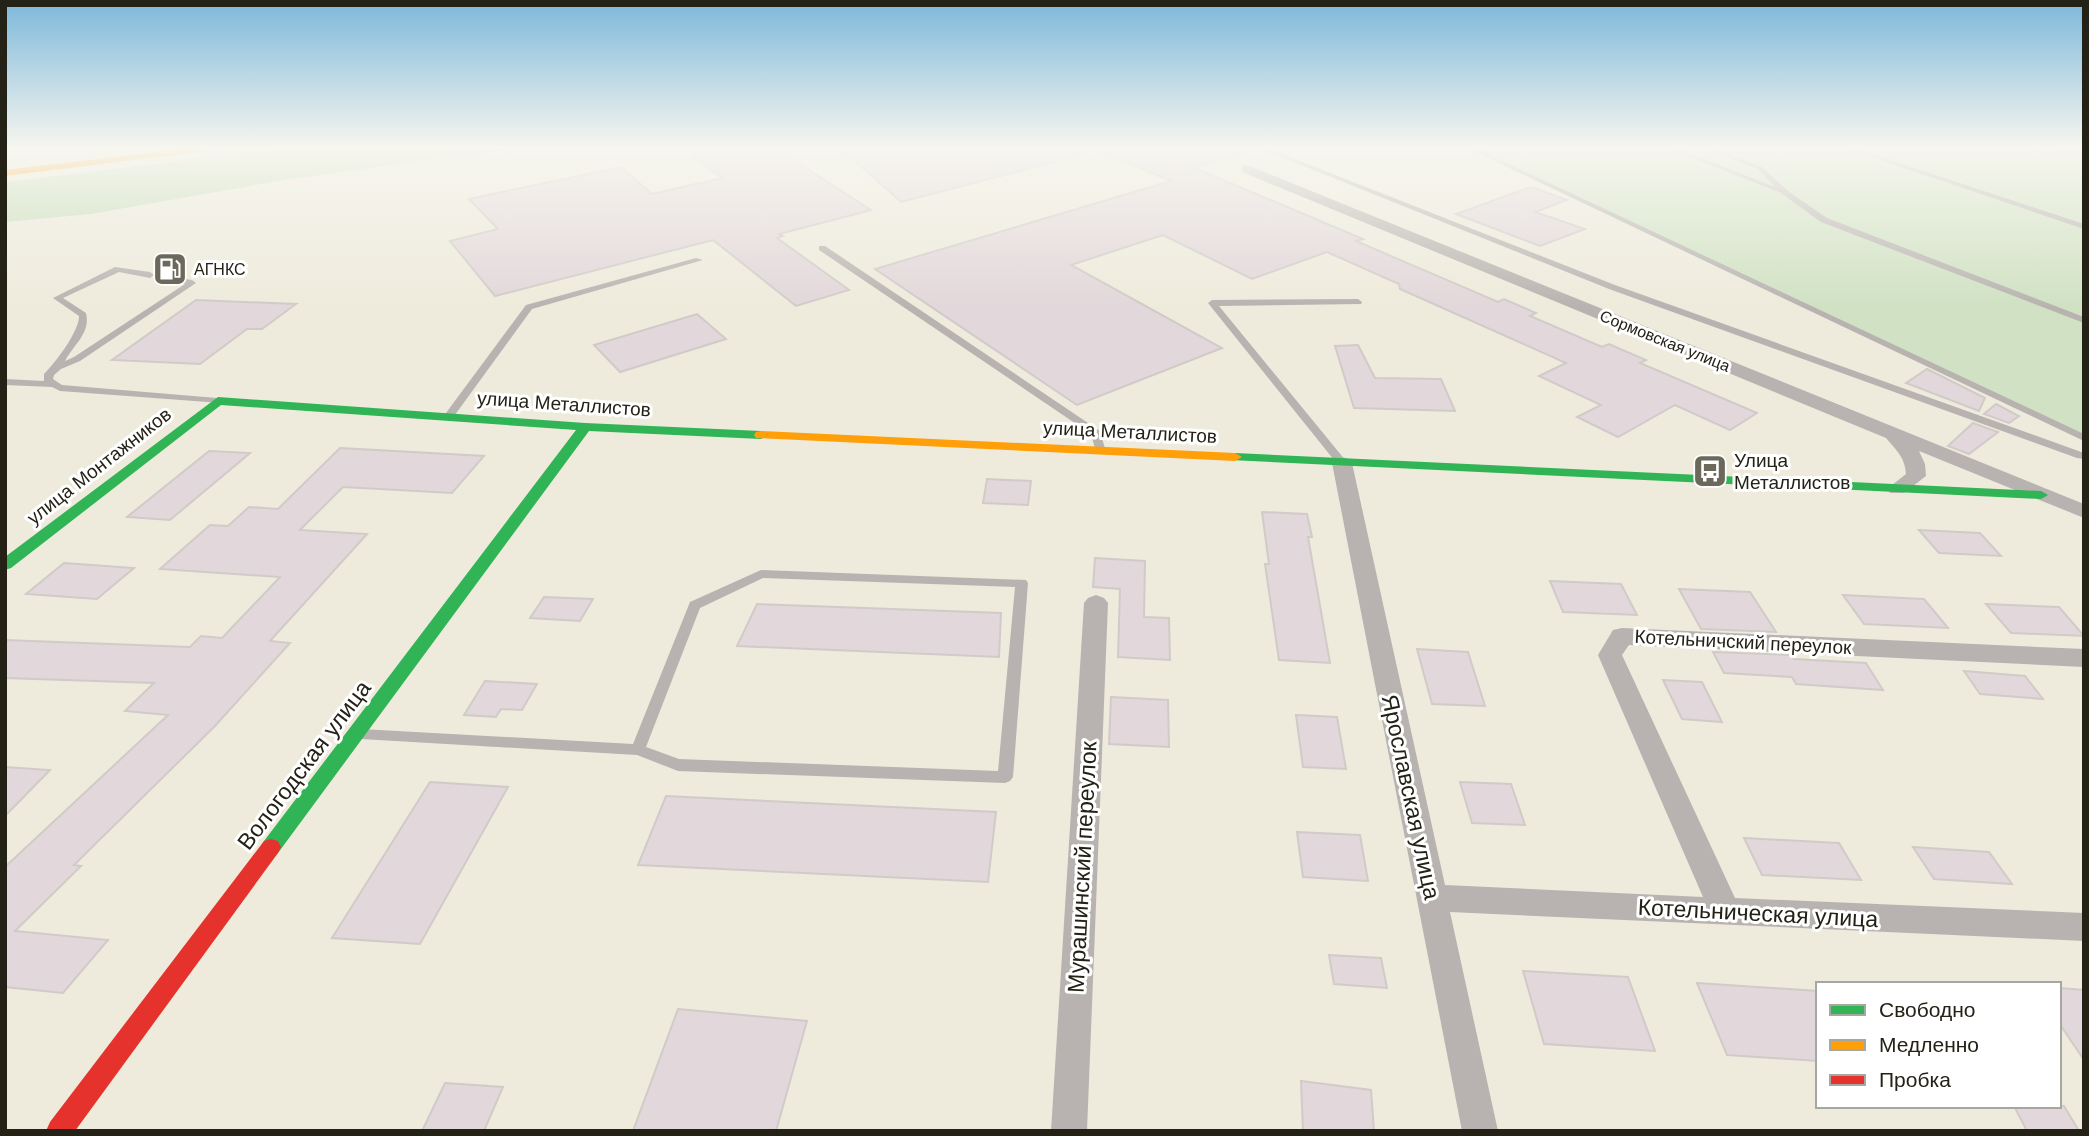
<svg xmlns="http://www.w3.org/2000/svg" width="2089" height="1136" viewBox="0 0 2089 1136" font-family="Arial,sans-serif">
<rect width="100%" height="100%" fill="#eeebdc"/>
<path fill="#d0e2c3" d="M 1474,148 L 2084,148 L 2084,436 Z"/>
<path fill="#c4dcb6" d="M 290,148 L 518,148 L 290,179 L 91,214 L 5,222 L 5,182 Z"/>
<g fill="#e2d7da" stroke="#d0cbc8" stroke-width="2">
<path d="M 775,148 L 871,210 L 779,234 L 783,236 L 777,238 L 849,290 L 796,306 L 713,240 L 495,296 L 450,241 L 498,229 L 469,199 L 621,167 L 652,194 L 722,178 L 692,155 L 718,150 L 727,157 Z"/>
<path d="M 840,148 L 1080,148 L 1081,155 L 901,202 Z"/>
<path d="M 1095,148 L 1244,148 L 1245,151 L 1195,168 L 1363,239 L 1356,241 L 1498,302 L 1504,299 L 1536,313 L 1530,316 L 1602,347 L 1609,344 L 1646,360 L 1640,363 L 1757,413 L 1730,430 L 1675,405 L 1618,437 L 1577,417 L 1601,405 L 1539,376 L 1566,363 L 1400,289 L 1399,284 L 1327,252 L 1252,279 L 1163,235 L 1071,265 L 1222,348 L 1077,405 L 875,269 L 1171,181 Z"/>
<path d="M 1531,187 L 1567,200 L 1535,212 L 1585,229 L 1540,246 L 1456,214 Z"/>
<path d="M 196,300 L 296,304 L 262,329 L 247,329 L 200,364 L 112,360 Z"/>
<path d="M 697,314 L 726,339 L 620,372 L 594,345 Z"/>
<path d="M 1358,345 L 1375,378 L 1441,379 L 1455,411 L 1354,408 L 1335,346 Z"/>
<path d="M 1927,369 L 1985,398 L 1979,411 L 1906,383 Z"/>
<path d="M 1996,404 L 2019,416 L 2009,423 L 1984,414 Z"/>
<path d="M 1973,423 L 1998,432 L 1969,454 L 1948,446 Z"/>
<path d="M 340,448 L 484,456 L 452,493 L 343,487 L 300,530 L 367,534 L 270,641 L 290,643 L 215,726 L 74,865 L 81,866 L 15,931 L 108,940 L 63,993 L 5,987 L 5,867 L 168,715 L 125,711 L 154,683 L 5,678 L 5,640 L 190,647 L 201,636 L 222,638 L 280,577 L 160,569 L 210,525 L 228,526 L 249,507 L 278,509 Z"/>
<path d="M 209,451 L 250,453 L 170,520 L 127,517 Z"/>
<path d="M 987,479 L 1031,481 L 1028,505 L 983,503 Z"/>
<path d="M 1262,512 L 1307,514 L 1312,537 L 1308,537 L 1330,663 L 1279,660 L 1265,564 L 1269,564 Z"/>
<path d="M 1919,530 L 1980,533 L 2001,556 L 1939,553 Z"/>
<path d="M 1095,558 L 1145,561 L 1144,617 L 1169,618 L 1170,660 L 1118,657 L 1120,589 L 1093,587 Z"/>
<path d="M 64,563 L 134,568 L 97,599 L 26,594 Z"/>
<path d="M 1550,581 L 1621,584 L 1637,615 L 1563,612 Z"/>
<path d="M 1679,589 L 1750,592 L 1776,632 L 1701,629 Z"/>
<path d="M 1843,595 L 1924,599 L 1948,628 L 1864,624 Z"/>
<path d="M 544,597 L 593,599 L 580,621 L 530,618 Z"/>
<path d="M 757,604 L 1001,613 L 999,657 L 737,646 Z"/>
<path d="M 1986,604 L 2059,607 L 2084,636 L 2011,633 Z"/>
<path d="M 1417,649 L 1468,652 L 1485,706 L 1432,704 Z"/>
<path d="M 1713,652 L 1791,655 L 1794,659 L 1866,663 L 1883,690 L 1796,684 L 1792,677 L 1724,673 Z"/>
<path d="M 1964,671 L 2025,676 L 2043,699 L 1980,694 Z"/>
<path d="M 1663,680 L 1702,682 L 1722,722 L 1682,719 Z"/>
<path d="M 485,681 L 537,684 L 522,710 L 501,709 L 496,717 L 464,715 Z"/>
<path d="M 1111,697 L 1168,700 L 1169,747 L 1109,744 Z"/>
<path d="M 1296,715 L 1337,717 L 1346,769 L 1303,767 Z"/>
<path d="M 5,767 L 50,770 L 5,816 Z"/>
<path d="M 430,782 L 508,787 L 420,944 L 332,938 Z"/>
<path d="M 1460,782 L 1511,784 L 1525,825 L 1472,823 Z"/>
<path d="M 666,796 L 996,812 L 988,882 L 638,865 Z"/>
<path d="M 1297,832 L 1360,835 L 1368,881 L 1303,877 Z"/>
<path d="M 1744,838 L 1839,843 L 1861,880 L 1762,875 Z"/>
<path d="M 1913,847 L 1989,852 L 2012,884 L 1934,879 Z"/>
<path d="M 1329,955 L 1381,958 L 1387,988 L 1334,984 Z"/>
<path d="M 1523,971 L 1628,977 L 1655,1051 L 1544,1044 Z"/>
<path d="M 1697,983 L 1818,991 L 1818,1061 L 1727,1055 Z"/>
<path d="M 2059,988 L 2084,990 L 2084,1060 L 2059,1023 Z"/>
<path d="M 678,1009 L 807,1021 L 776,1131 L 633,1131 Z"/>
<path d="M 1301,1081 L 1371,1090 L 1374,1131 L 1303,1131 Z"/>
<path d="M 445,1083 L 503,1087 L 484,1131 L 422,1131 Z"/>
<path d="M 2014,1106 L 2064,1106 L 2079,1131 L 2027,1131 Z"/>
</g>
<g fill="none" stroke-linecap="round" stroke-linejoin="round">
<g fill="#b8b3b0" fill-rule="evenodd">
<path d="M 1259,148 L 1267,148 L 1615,285 L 2084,453 L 2084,459 L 2077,458 L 1609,289 Z"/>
<path d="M 1467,148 L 1475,148 L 2084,434 L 2084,441 Z"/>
<path d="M 1667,148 L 1675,148 L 1775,187 L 1758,169 L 1704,148 L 1712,148 L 1762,167 L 1789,192 L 1827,218 L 2084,317 L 2084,323 L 1821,222 L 1781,193 Z"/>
<path d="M 1845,148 L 1854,148 L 2084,224 L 2084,229 Z"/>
<path d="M 2052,148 L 2061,148 L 2084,154 L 2084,158 Z"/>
<path d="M 819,246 L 825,246 L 1100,431 L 1106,452 L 1105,454 L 1097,454 L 1096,452 L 1091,434 L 819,250 Z"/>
<path d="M 696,258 L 703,260 L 532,309 L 452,419 L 448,420 L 443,417 L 526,305 Z"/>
<path d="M 115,267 L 150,272 L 154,275 L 150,278 L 119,272 L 63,298 L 86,313 C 91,333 74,344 65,361 L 74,357 L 185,284 L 166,280 L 166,276 L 192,280 L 196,283 L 80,361 L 61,369 L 54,375 L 53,379 L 62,385 L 217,398 L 222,401 L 221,403 L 60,391 L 52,387 L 5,385 L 5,379 L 44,381 L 44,374 C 55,363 79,332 79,316 L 53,298 Z"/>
<path d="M 1358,299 L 1362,302 L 1361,304 L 1219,306 L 1346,461 L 1347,463 L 1342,466 L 1338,465 L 1208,303 L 1212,300 Z"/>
<path d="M 761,570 L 1026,580 L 1028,583 L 1013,777 L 1010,781 L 1005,783 L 678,771 L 637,755 L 361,739 L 356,738 L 354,734 L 356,730 L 361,729 L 633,744 L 690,602 ZM 763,578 L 1015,587 L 998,771 L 679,759 L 646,747 L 700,608 Z"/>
</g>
<g fill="#b8b3b0" fill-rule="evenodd">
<path d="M 1247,165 L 2084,504 L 2084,518 L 1919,451 L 1925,464 L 1926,476 L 1904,493 L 1890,493 L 1887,489 L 1906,474 C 1905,457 1896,450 1886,438 L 1242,172 L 1242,166 Z"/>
<path d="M 1342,457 L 1349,459 L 1352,463 L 1445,885 L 1703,897 L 1598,655 L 1613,630 L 1622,628 L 2084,649 L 2084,667 L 1629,645 L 1622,655 L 1735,898 L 2084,913 L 2084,941 L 1450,912 L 1498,1131 L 1462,1131 L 1332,463 L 1335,459 Z"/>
<path d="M 1096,595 L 1104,598 L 1108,603 L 1087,1131 L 1051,1131 L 1084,603 L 1088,598 Z"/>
</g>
<g fill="#30b455" fill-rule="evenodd">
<path d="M 218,397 L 585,423 L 761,431 L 768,435 L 761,439 L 589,431 L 278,853 L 271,855 L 264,853 L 261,847 L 264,841 L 576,430 L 221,405 L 11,568 L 5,570 L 5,557 Z"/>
<path d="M 1235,453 L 2041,491 L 2048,495 L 2041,499 L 1230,460 L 1228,457 Z"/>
</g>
<g fill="#ff9f0a" fill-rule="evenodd">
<path d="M 188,148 L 210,148 L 206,151 L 5,176 L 5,170 Z"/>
<path d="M 761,431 L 1235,453 L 1242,457 L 1235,461 L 756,438 L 754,435 L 756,432 Z"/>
</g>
<path fill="#e5322d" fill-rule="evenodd" d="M 271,839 L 278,841 L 281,847 L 278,853 L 75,1131 L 46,1131 L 50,1122 L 264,841 Z"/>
</g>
<linearGradient id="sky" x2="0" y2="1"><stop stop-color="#7cb8da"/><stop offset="0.48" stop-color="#f7f6ef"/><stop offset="1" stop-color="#f7f6ef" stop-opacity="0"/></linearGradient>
<rect width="2089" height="307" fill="url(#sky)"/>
<defs>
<g id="fuel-square" transform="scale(1.75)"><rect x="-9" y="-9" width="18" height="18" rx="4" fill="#6b685c" stroke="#fff"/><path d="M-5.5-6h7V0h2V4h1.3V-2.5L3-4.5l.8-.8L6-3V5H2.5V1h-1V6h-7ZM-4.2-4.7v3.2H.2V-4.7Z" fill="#fff"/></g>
<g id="bus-square" transform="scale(1.75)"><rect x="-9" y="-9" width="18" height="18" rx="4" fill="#6b685c" stroke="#fff"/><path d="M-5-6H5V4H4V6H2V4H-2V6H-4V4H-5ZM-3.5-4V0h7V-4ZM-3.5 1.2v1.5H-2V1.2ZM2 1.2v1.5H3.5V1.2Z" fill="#fff"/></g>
</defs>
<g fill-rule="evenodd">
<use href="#fuel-square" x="170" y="269"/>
<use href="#bus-square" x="1710" y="471"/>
</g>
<g text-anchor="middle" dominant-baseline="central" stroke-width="6" stroke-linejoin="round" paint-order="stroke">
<g font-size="16" fill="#242217" stroke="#fff" text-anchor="start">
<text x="194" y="269">АГНКС</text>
</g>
<g font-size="16" fill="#242217" stroke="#fff">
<text transform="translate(1665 341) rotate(22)">Сормовская улица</text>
</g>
<g font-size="19" fill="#242217" stroke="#fff">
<text transform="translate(564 404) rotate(4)">улица Металлистов</text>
<text transform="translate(1130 432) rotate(3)">улица Металлистов</text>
<text transform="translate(99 466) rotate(-38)">улица Монтажников</text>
<text transform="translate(1743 642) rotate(3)">Котельничский переулок</text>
</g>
<g font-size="19" fill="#242217" stroke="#fff" text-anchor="start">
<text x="1734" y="460">Улица<tspan x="1734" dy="22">Металлистов</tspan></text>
</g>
<g font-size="23" fill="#242217" stroke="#fff">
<text transform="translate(304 765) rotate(-53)">Вологодская улица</text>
<text transform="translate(1411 797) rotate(78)">Ярославская улица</text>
<text transform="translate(1082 867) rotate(-87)">Мурашинский переулок</text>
<text transform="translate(1758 913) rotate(3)">Котельническая улица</text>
</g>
</g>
<rect width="2089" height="1136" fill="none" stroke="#242217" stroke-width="14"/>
<rect x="1816" y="982" width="245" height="126" fill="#ffffff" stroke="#a7a7a2" stroke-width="2"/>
<rect x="1830" y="1005" width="35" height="10" fill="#30b455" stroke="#a7a7a2" stroke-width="2"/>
<text x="1879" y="1017" font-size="21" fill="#242217">Свободно</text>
<rect x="1830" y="1040" width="35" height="10" fill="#ff9f0a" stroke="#a7a7a2" stroke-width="2"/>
<text x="1879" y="1052" font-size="21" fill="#242217">Медленно</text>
<rect x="1830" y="1075" width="35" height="10" fill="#e5322d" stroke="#a7a7a2" stroke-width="2"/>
<text x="1879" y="1087" font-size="21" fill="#242217">Пробка</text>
</svg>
